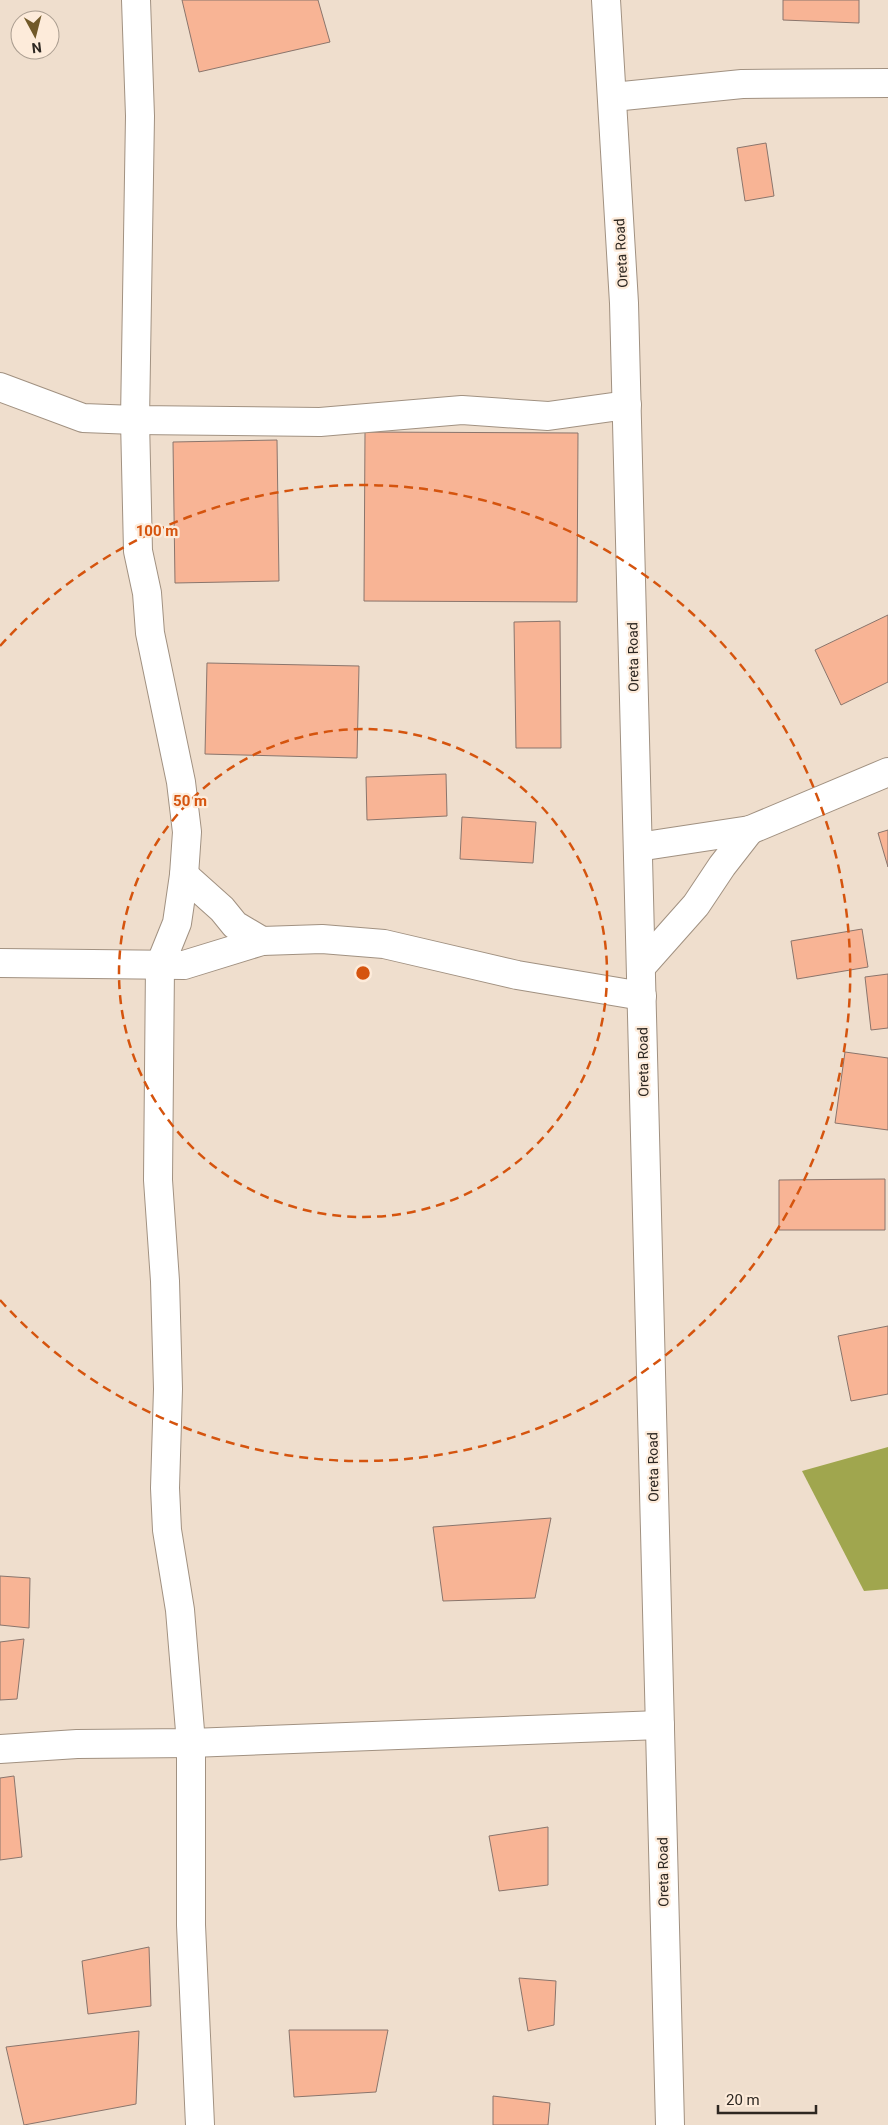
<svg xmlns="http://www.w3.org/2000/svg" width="888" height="2125" viewBox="0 0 888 2125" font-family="Roboto,sans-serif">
<rect width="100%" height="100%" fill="#efdecd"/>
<path fill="#a0a64e" d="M 888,1447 L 888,1589 L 864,1591 L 802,1471 Z"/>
<g fill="#f8b495" stroke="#8a756c">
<path d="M 182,0 L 318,0 L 330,42 L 199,72 Z"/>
<path d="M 783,0 L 859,0 L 859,23 L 783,20 Z"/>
<path d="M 766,143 L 774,196 L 745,201 L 737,148 Z"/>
<path d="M 365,432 L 578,433 L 577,602 L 364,601 Z"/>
<path d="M 277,440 L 279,581 L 175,583 L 173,442 Z"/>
<path d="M 888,615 L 888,682 L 841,705 L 815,650 Z"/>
<path d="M 560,621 L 561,748 L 516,748 L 514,622 Z"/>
<path d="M 207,663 L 359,666 L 357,758 L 205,754 Z"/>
<path d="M 446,774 L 447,816 L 367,820 L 366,777 Z"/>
<path d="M 462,817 L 536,822 L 533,863 L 460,859 Z"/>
<path d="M 888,830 L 888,867 L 878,833 Z"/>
<path d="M 862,929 L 868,967 L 797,979 L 791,941 Z"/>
<path d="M 888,974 L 888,1028 L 871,1030 L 865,977 Z"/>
<path d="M 845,1052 L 888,1058 L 888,1130 L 835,1123 Z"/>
<path d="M 885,1179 L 885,1230 L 779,1230 L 779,1180 Z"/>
<path d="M 888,1326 L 888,1394 L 851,1401 L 838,1336 Z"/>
<path d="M 551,1518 L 535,1598 L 443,1601 L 433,1527 Z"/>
<path d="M 0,1576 L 30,1578 L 29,1628 L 0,1625 Z"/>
<path d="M 24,1639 L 17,1699 L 0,1700 L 0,1642 Z"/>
<path d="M 14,1776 L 22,1857 L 0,1860 L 0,1778 Z"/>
<path d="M 548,1827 L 548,1885 L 499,1891 L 489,1836 Z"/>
<path d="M 149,1947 L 151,2006 L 88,2014 L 82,1961 Z"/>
<path d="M 519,1978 L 556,1981 L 554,2025 L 528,2031 Z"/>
<path d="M 289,2030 L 388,2030 L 376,2092 L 294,2097 Z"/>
<path d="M 139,2031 L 136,2104 L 24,2125 L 6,2047 Z"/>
<path d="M 493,2096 L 550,2103 L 548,2125 L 493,2125 Z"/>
</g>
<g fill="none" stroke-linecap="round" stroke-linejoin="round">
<g stroke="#a19181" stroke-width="30">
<g id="minor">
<path d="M 136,0 L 140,116 L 135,420 L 138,551 L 147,593 L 150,633 L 181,782 L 187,832 L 184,875 L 177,923 L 160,965 L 158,1180 L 165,1281 L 168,1389 L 165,1488 L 167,1530 L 180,1610 L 191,1743 L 191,1925 L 200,2125"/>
<path d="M 613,97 L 742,84 L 888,83"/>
<path d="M 0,387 L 83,418 L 135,420 L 320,422 L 462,410 L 548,416 L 627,405"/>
<path d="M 638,847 L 750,830 L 888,772"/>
<path d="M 184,875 L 222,909 L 235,925 L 262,941"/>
<path d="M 0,963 L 184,965 L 262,941 L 322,939 L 384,944 L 517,975 L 642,996"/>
<path d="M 641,967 L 696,905 L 722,866 L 750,830"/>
<path d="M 0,1749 L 77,1744 L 191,1743 L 660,1725"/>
</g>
</g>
<g stroke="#a19181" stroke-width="30">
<path id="tertiary" d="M 606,0 L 624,303 L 670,2125"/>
</g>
<use href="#minor" stroke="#fff" stroke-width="28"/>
<use href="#tertiary" stroke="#fff" stroke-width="28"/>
</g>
<g fill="none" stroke="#d5540e" stroke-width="2.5" stroke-dasharray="9 6">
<circle cx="363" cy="973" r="244"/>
<path d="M0 646A488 488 0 1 1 0 1300"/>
</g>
<g text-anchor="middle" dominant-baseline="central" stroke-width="4.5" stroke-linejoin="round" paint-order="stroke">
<g font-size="14" fill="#2d2721" stroke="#fdebda">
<text transform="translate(621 253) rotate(-93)">Oreta Road</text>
<text transform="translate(633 657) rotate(-91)">Oreta Road</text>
<text transform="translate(643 1062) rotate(-91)">Oreta Road</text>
<text transform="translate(653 1467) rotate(-91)">Oreta Road</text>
<text transform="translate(663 1872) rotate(-91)">Oreta Road</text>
</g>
</g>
<circle cx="363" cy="973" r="8" fill="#d5540e" stroke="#fdebda" stroke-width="2.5"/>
<g font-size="15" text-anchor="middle" font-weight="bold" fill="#d5540e" stroke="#fdebda" stroke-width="4.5" stroke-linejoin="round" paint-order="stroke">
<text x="157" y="536">100 m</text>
<text x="190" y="806">50 m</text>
</g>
<g transform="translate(35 35) rotate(173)"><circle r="24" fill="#fdebda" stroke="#aa9d90"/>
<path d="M0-4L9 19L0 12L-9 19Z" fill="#715929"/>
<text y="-8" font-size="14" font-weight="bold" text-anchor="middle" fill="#2d2721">N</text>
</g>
<path d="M718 2105v8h98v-8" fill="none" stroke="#2d2721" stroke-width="2.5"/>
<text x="726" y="2105" font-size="15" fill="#2d2721" stroke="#fdebda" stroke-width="4" paint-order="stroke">20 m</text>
</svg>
